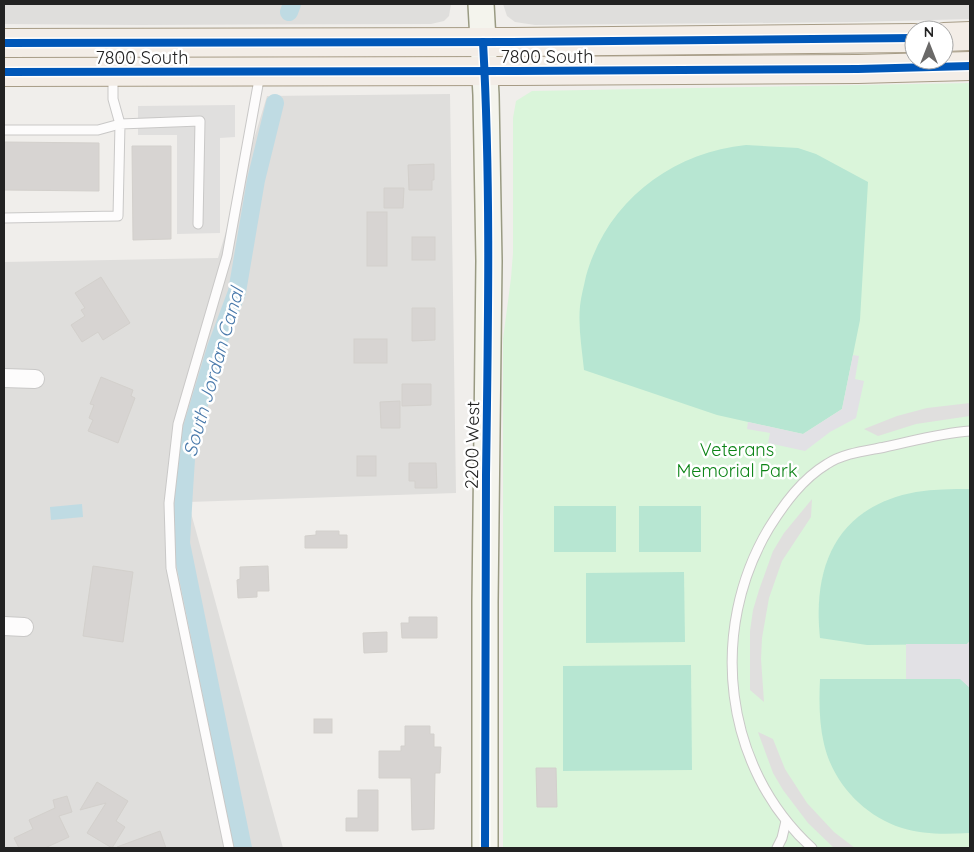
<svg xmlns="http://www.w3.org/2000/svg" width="974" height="852" viewBox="0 0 974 852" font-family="Quicksand,sans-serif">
<rect width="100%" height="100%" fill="#f0eeeb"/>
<g fill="#dfdedc">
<path d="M 4,4 L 451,4 L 449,16 L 444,21 L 431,24 L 140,25 L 4,24 Z"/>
<path d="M 503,4 L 970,4 L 970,19 L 856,22 L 535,25 L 515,22 L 507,16 Z"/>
<path d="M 450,94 L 456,493 L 188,502 L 283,848 L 4,848 L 4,262 L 218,258 L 267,96 Z"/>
</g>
<path fill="#daf5da" d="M 970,83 L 970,848 L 503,848 L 503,339 L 511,278 L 513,253 L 513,118 L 516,101 L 532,91 Z"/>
<g fill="#b7e6d2">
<path d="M 746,145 L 798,148 L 816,154 L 868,182 L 860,320 L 842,409 L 803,434 L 717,415 L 584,370 C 582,349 578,327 580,306 C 581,296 584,286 586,276 C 607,202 670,153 746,145 Z"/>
<path d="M 970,489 L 970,641 L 967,644 L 867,645 L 820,638 C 812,563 839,506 916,492 C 934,489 952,489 970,489 Z"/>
<rect x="554" y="506" width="62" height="46"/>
<rect x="639" y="506" width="62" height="46"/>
<path d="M 684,572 L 685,642 L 586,643 L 586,573 Z"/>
<path d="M 691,665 L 692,770 L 563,771 L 563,666 Z"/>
<path d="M 820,679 L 961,679 L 970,688 L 970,833 C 947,834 924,835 902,828 C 864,816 833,783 824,744 C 819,723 819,701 820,679 Z"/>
</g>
<g fill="#e0dfde">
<path d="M 235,105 L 235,137 L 220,138 L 220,233 L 177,234 L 177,135 L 138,135 L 138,106 Z"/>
<path d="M 970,403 L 970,416 L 916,424 L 878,436 L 864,429 L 897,416 L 927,408 Z"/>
<path d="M 812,499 L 811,517 L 782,561 L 769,598 L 762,638 L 761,659 L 764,702 L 750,690 L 750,631 L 753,610 L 759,590 L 773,551 L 784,533 Z"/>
<path d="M 758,732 L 773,739 L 785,769 L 807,803 L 834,832 L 855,848 L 834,848 L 808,823 L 783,790 L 773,773 Z"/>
</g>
<g fill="#e2e1e5">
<path d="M 853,355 L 859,356 L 855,379 L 864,381 L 856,418 L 830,432 L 805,451 L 768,443 L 770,433 L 747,429 L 748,422 L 803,434 L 842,409 Z"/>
<path d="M 970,641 L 970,688 L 960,679 L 906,679 L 906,644 L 967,644 Z"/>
</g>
<path fill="#bfdbe3" d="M 82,504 L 83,517 L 51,520 L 50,507 Z"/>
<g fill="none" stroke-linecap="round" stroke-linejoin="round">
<g stroke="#bfdbe3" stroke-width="18">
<path d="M 289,12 L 292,4"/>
<path d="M 243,848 L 181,543 L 184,490 L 187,444 L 216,348 L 237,292 L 256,180 L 275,103"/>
</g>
</g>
<g fill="#d7d4d2" stroke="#d3d0cc">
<path d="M 4,142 L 99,143 L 99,191 L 4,190 Z"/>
<path d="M 132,146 L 171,146 L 171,239 L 133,240 Z"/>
<path d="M 434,164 L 434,180 L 432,180 L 432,190 L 409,190 L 408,165 Z"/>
<path d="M 384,188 L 404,188 L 403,208 L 384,208 Z"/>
<rect x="367" y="212" width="20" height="54"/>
<rect x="412" y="237" width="23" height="23"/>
<path d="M 101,277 L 130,323 L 103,340 L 98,332 L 82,342 L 71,325 L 85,316 L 81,310 L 85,308 L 75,293 Z"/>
<path d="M 412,308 L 435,308 L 435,340 L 412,341 Z"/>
<rect x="354" y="339" width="33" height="24"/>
<path d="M 101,377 L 133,390 L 131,396 L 135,398 L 118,443 L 88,431 L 93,420 L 89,418 L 94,405 L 90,404 Z"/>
<path d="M 402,384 L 431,384 L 431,405 L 402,406 Z"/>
<path d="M 400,401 L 400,428 L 381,428 L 380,402 Z"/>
<rect x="357" y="456" width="19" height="20"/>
<path d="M 409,463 L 436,463 L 437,488 L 415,488 L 415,481 L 409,481 Z"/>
<path d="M 316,531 L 339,531 L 339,535 L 347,535 L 347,548 L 305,548 L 305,536 L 316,535 Z"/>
<path d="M 93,566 L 133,572 L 123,642 L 83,636 Z"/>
<path d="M 268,566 L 269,591 L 257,591 L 257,597 L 238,598 L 237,580 L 240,579 L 240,567 Z"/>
<path d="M 409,617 L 437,617 L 437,638 L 402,638 L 401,623 L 409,623 Z"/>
<path d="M 387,632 L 387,652 L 364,653 L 363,633 Z"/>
<rect x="314" y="719" width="18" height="14"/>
<path d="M 405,726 L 430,726 L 430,734 L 434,734 L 434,747 L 441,747 L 440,773 L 435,773 L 434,829 L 412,830 L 411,778 L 379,778 L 379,751 L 401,751 L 401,746 L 405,746 Z"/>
<path d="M 536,768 L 556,768 L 557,807 L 537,807 Z"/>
<path d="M 97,782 L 128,801 L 116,821 L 125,827 L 112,848 L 87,833 L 106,803 L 80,810 Z"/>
<path d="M 358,790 L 378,790 L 378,831 L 346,831 L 346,818 L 358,818 Z"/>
<path d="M 67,796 L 72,812 L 59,816 L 69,837 L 45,848 L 19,848 L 14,838 L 33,829 L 29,820 L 55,808 L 53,800 Z"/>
<path d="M 160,831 L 166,848 L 117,848 L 117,847 Z"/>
</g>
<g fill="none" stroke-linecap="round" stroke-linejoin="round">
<g stroke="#c9c8c7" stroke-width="11">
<g id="lane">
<path d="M 4,130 L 98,130 L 120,124 L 113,99 L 113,75"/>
<path d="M 4,218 L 118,216 L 120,124 L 200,121 L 198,224"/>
<path d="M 229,848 L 171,568 L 169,503 L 178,424 L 227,256 L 260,74"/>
<path d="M 777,848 L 782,838 L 786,821"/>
<path d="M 812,848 C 723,767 708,630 769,528 C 784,504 802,479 827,464 C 844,453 865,451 885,447 C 913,441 941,433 970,431"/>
</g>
</g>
<g stroke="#c9c8c7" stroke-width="20">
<g id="street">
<path d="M 4,378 L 35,379"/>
<path d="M 4,626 L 24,627"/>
</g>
</g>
<g stroke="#999a82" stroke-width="28">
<path id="secondary" d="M 481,4 L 486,95 L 489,261 L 485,602 L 485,848"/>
</g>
<g stroke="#a79c86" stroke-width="30">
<g id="primary">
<path d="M 944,37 L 970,36"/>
<path d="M 4,43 L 512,42 L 914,38"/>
<path d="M 4,72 L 516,71 L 858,69 L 970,66"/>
</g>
</g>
<use href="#lane" stroke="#fdfcfc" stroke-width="9"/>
<use href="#street" stroke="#fdfcfc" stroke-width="18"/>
<use href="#secondary" stroke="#f4f4ed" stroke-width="25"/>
<use href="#primary" stroke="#f3ede7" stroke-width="28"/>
<g stroke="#fff" stroke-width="11">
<g id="cycleway">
<path d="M 483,42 C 491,186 488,331 486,475 C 485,600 485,724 485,848"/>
<path d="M 4,43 L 512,42 L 914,38"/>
<path d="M 4,72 L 516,71 L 858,69 L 970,66"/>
</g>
</g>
<use href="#cycleway" stroke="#0057b8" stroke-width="8"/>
</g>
<g text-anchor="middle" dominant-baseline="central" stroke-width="5" stroke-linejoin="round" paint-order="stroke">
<g font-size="18" fill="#222" stroke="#fff">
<text x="547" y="56">7800 South</text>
<text x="142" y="57">7800 South</text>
<text transform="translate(472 445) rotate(-89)">2200 West</text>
</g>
<g font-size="18" fill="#0c8416" stroke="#fff">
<text x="737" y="449">Veterans<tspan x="737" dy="21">Memorial Park</tspan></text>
</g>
<g font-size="19" font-style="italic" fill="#4a7aab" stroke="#fff">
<text transform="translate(213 372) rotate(-74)">South Jordan Canal</text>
</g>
</g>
<rect width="974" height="852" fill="none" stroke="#222222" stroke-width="10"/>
<g transform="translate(929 45)"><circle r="24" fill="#ffffff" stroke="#a7a7a7"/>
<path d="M0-4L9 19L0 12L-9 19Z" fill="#6a6968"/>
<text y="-8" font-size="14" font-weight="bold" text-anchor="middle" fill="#222222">N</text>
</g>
</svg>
